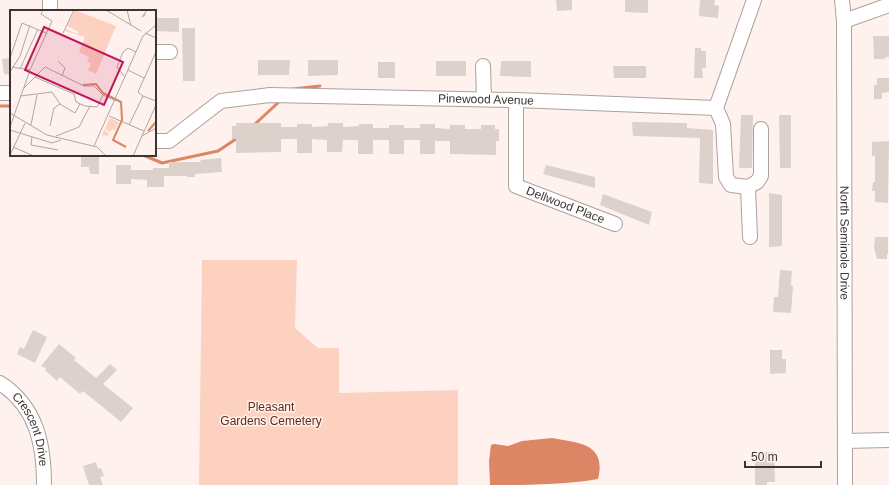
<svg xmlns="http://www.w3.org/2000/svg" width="889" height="485" viewBox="0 0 889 485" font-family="Arial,sans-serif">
<rect width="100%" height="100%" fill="#fff2ee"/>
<path fill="#fdd1c0" d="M 202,260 L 297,260 L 295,328 L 318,348 L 339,348 L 339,393 L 458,390 L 458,485 L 199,485 Z"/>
<path fill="#dc8665" d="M 552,438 C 578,443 607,443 598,479 C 564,485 525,485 490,485 L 489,461 L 491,445 L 494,444 L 508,446 L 522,441 Z"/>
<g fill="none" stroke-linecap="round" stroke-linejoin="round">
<g stroke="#dc8665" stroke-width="3">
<path d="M 293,89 L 320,86"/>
<path d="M 0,106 L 11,106"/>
<path d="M 254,125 L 281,100"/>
<path d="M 143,155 L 162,163 L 218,151 L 239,137"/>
</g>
</g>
<g fill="#ddd1cc">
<path d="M 556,0 L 572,0 L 572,10 L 557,11 Z"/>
<path d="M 625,0 L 648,0 L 648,13 L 625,12 Z"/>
<path d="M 700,0 L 715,0 L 714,5 L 719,6 L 718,18 L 699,16 Z"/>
<path d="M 155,18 L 179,18 L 179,32 L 155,31 Z"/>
<path d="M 182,28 L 195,28 L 195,81 L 183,81 Z"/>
<path d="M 873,36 L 889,36 L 889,57 L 885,57 L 885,59 L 874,59 Z"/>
<path d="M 695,48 L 701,48 L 701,51 L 706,51 L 706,68 L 702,68 L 703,78 L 694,78 Z"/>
<path d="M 11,58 L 11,75 L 4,74 L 2,59 Z"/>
<path d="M 258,60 L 290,60 L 289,75 L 258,75 Z"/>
<path d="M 308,60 L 338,60 L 338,75 L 308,76 Z"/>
<rect x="436" y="61" width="30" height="15"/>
<path d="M 501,61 L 531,61 L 531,77 L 500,76 Z"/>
<rect x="378" y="62" width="17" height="16"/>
<path d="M 613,66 L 646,66 L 646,78 L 614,78 Z"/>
<path d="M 877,78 L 889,78 L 889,92 L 882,93 L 882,99 L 874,99 L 874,85 L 877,85 Z"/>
<path d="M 741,115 L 753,115 L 752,168 L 739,168 Z"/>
<path d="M 779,115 L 791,115 L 791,168 L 780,168 Z"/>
<path d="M 632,122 L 687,123 L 687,128 L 713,130 L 713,184 L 699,183 L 700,138 L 633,136 Z"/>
<path d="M 236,123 L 281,123 L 281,127 L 297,127 L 297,124 L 312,124 L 312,127 L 328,126 L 328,123 L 343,123 L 343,127 L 359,126 L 359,124 L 373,124 L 373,128 L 389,128 L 389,125 L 404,125 L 404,128 L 420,128 L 420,124 L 435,124 L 435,128 L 450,129 L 450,125 L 465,125 L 465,129 L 481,129 L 481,125 L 495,125 L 495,129 L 499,129 L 499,141 L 496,141 L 496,155 L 450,154 L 450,141 L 435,141 L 435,154 L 420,154 L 420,140 L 404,140 L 404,154 L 389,154 L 389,140 L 373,140 L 373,154 L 358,154 L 358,140 L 343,140 L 342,152 L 327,152 L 327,140 L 312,139 L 312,153 L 297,153 L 297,139 L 281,139 L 281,152 L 236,153 L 236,139 L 232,139 L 232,126 L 236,126 Z"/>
<path d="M 889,141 L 888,203 L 875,202 L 875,191 L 872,191 L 873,182 L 875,182 L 875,156 L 872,156 L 872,142 Z"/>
<path d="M 81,155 L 99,155 L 99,174 L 90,174 L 89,167 L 81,167 Z"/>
<path d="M 221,158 L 222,172 L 195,174 L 195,177 L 187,177 L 187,176 L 164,176 L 164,187 L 147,187 L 147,180 L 131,179 L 131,184 L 116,184 L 116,165 L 131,165 L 131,170 L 153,170 L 153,168 L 169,168 L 169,162 L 201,162 L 200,160 Z"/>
<path d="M 546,165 L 595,177 L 595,188 L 543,174 Z"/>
<path d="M 769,193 L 782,195 L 782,246 L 769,247 Z"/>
<path d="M 603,194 L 652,212 L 649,225 L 600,205 Z"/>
<path d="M 875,237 L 888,237 L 888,254 L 887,254 L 887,259 L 877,259 L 874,248 Z"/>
<path d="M 780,270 L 792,271 L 791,285 L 793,286 L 791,313 L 773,312 L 774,297 L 778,297 Z"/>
<path d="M 33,330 L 47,337 L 35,363 L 17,354 L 20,347 L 24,349 Z"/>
<path d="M 59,344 L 76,358 L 74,360 L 96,378 L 110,364 L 117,370 L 103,384 L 133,408 L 121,422 L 83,391 L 80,394 L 60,377 L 57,381 L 45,370 L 46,368 L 41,366 Z"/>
<path d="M 770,350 L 782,350 L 782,359 L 786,359 L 786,373 L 770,374 Z"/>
<path d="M 755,452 L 774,452 L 775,482 L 767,482 L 767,485 L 755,485 Z"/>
<path d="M 96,462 L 98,469 L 101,468 L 104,476 L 100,477 L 103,485 L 89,485 L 83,466 Z"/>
</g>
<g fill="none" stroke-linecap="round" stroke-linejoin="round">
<g stroke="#aca19c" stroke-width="16">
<g id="minor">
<path id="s1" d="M 842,0 L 844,21 L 845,485"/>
<path d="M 50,11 L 50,0"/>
<path d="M 844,21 L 889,5"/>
<path d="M 155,52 L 170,52"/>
<path d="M 483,66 L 484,99"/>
<path d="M 0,93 L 11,93"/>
<path id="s2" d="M 516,100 L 516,186 L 615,224"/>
<path d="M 716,108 L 723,124 L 726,177 L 731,185 L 748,187 L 757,182 L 761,176 L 761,129"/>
<path id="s3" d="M 155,141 L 169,141 L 221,101 L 270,95 L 516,100 L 716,108 L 754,0"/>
<path d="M 748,187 L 750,237"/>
<path id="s4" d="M 0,383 C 37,407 44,445 44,485"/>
<path d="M 845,441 L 889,440"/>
</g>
</g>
<use href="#minor" stroke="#fff" stroke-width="14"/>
</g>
<g text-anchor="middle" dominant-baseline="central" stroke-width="3" stroke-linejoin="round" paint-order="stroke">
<g font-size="12" fill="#3a3533" stroke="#fff2ee">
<text stroke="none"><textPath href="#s3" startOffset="345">Pinewood Avenue</textPath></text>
<text stroke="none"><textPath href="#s2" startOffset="139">Dellwood Place</textPath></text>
<text stroke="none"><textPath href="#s1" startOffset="243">North Seminole Drive</textPath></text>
<text stroke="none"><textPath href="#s4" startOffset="58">Crescent Drive</textPath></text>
</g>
<g font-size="12" fill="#642c15" stroke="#fff2ee">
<text x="271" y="407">Pleasant<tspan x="271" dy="14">Gardens Cemetery</tspan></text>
</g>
</g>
<g transform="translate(10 10)">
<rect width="146" height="146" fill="#fff2ee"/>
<path d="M 65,0 L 106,16 L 86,64 L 78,60 L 81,54 L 77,51 L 79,47 L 69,42 L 75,27 L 55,21 L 56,19 L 67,24 L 69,22 L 57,16 ZM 100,108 L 109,112 L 105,120 L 102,119 L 100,122 L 97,120 L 97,117 L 95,121 L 99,123 L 98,126 L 93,125 L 99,128 L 92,125 Z" fill="#fdd1c0"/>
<path fill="none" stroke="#dc8665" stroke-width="2" d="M 73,75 L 86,74 L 93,83 L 111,92 L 112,110 L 103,130 L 116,137M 138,121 L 146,112"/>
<path fill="none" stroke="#b0a6a3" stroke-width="1" d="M 96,0 L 131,21M 117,0 L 121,16M 136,4 L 132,7 L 137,0M 53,23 L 64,0M 135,23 L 146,28M 0,48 L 12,13 L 36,23M 48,51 L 55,58 L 52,66M 2,57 L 20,60M 10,59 L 28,19M 118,60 L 134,68M 0,62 L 10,46 L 20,15M 25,67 L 64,84 L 66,92 L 75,96 L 87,97 L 93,85M 115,67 L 107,57 L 113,42 L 118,38 L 126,42M 13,79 L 35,57 L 74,76 L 84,76 L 93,85 L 106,91M 10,86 L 42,82 L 50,94 L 65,103 L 70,94M 133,86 L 146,91M 0,103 L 37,125 L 87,137 L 96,146M 99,106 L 134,121M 21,115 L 27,85M 119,115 L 133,86 L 128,82 L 146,42M 40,116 L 44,98 L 50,94M 0,117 L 20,60 L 42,11 L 31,4 L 33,0M 0,120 L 42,133 L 51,130M 46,126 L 69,117 L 80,96M 132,126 L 146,118M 22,127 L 21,135 L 48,140M 84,136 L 133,26 L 146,15M 3,137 L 24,146M 0,145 L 15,113M 123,146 L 146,95"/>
<path fill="#c2185b" fill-opacity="0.15" stroke="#c2185b" stroke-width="2" d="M 34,17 L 113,52 L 94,95 L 15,60 Z"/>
<rect width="146" height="146" fill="none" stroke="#3a3533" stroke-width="2"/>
</g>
<path d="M745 461v6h76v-6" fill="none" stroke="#3a3533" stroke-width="2"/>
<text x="751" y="461" font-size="12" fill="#3a3533" stroke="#fff2ee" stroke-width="3" paint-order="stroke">50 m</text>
</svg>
